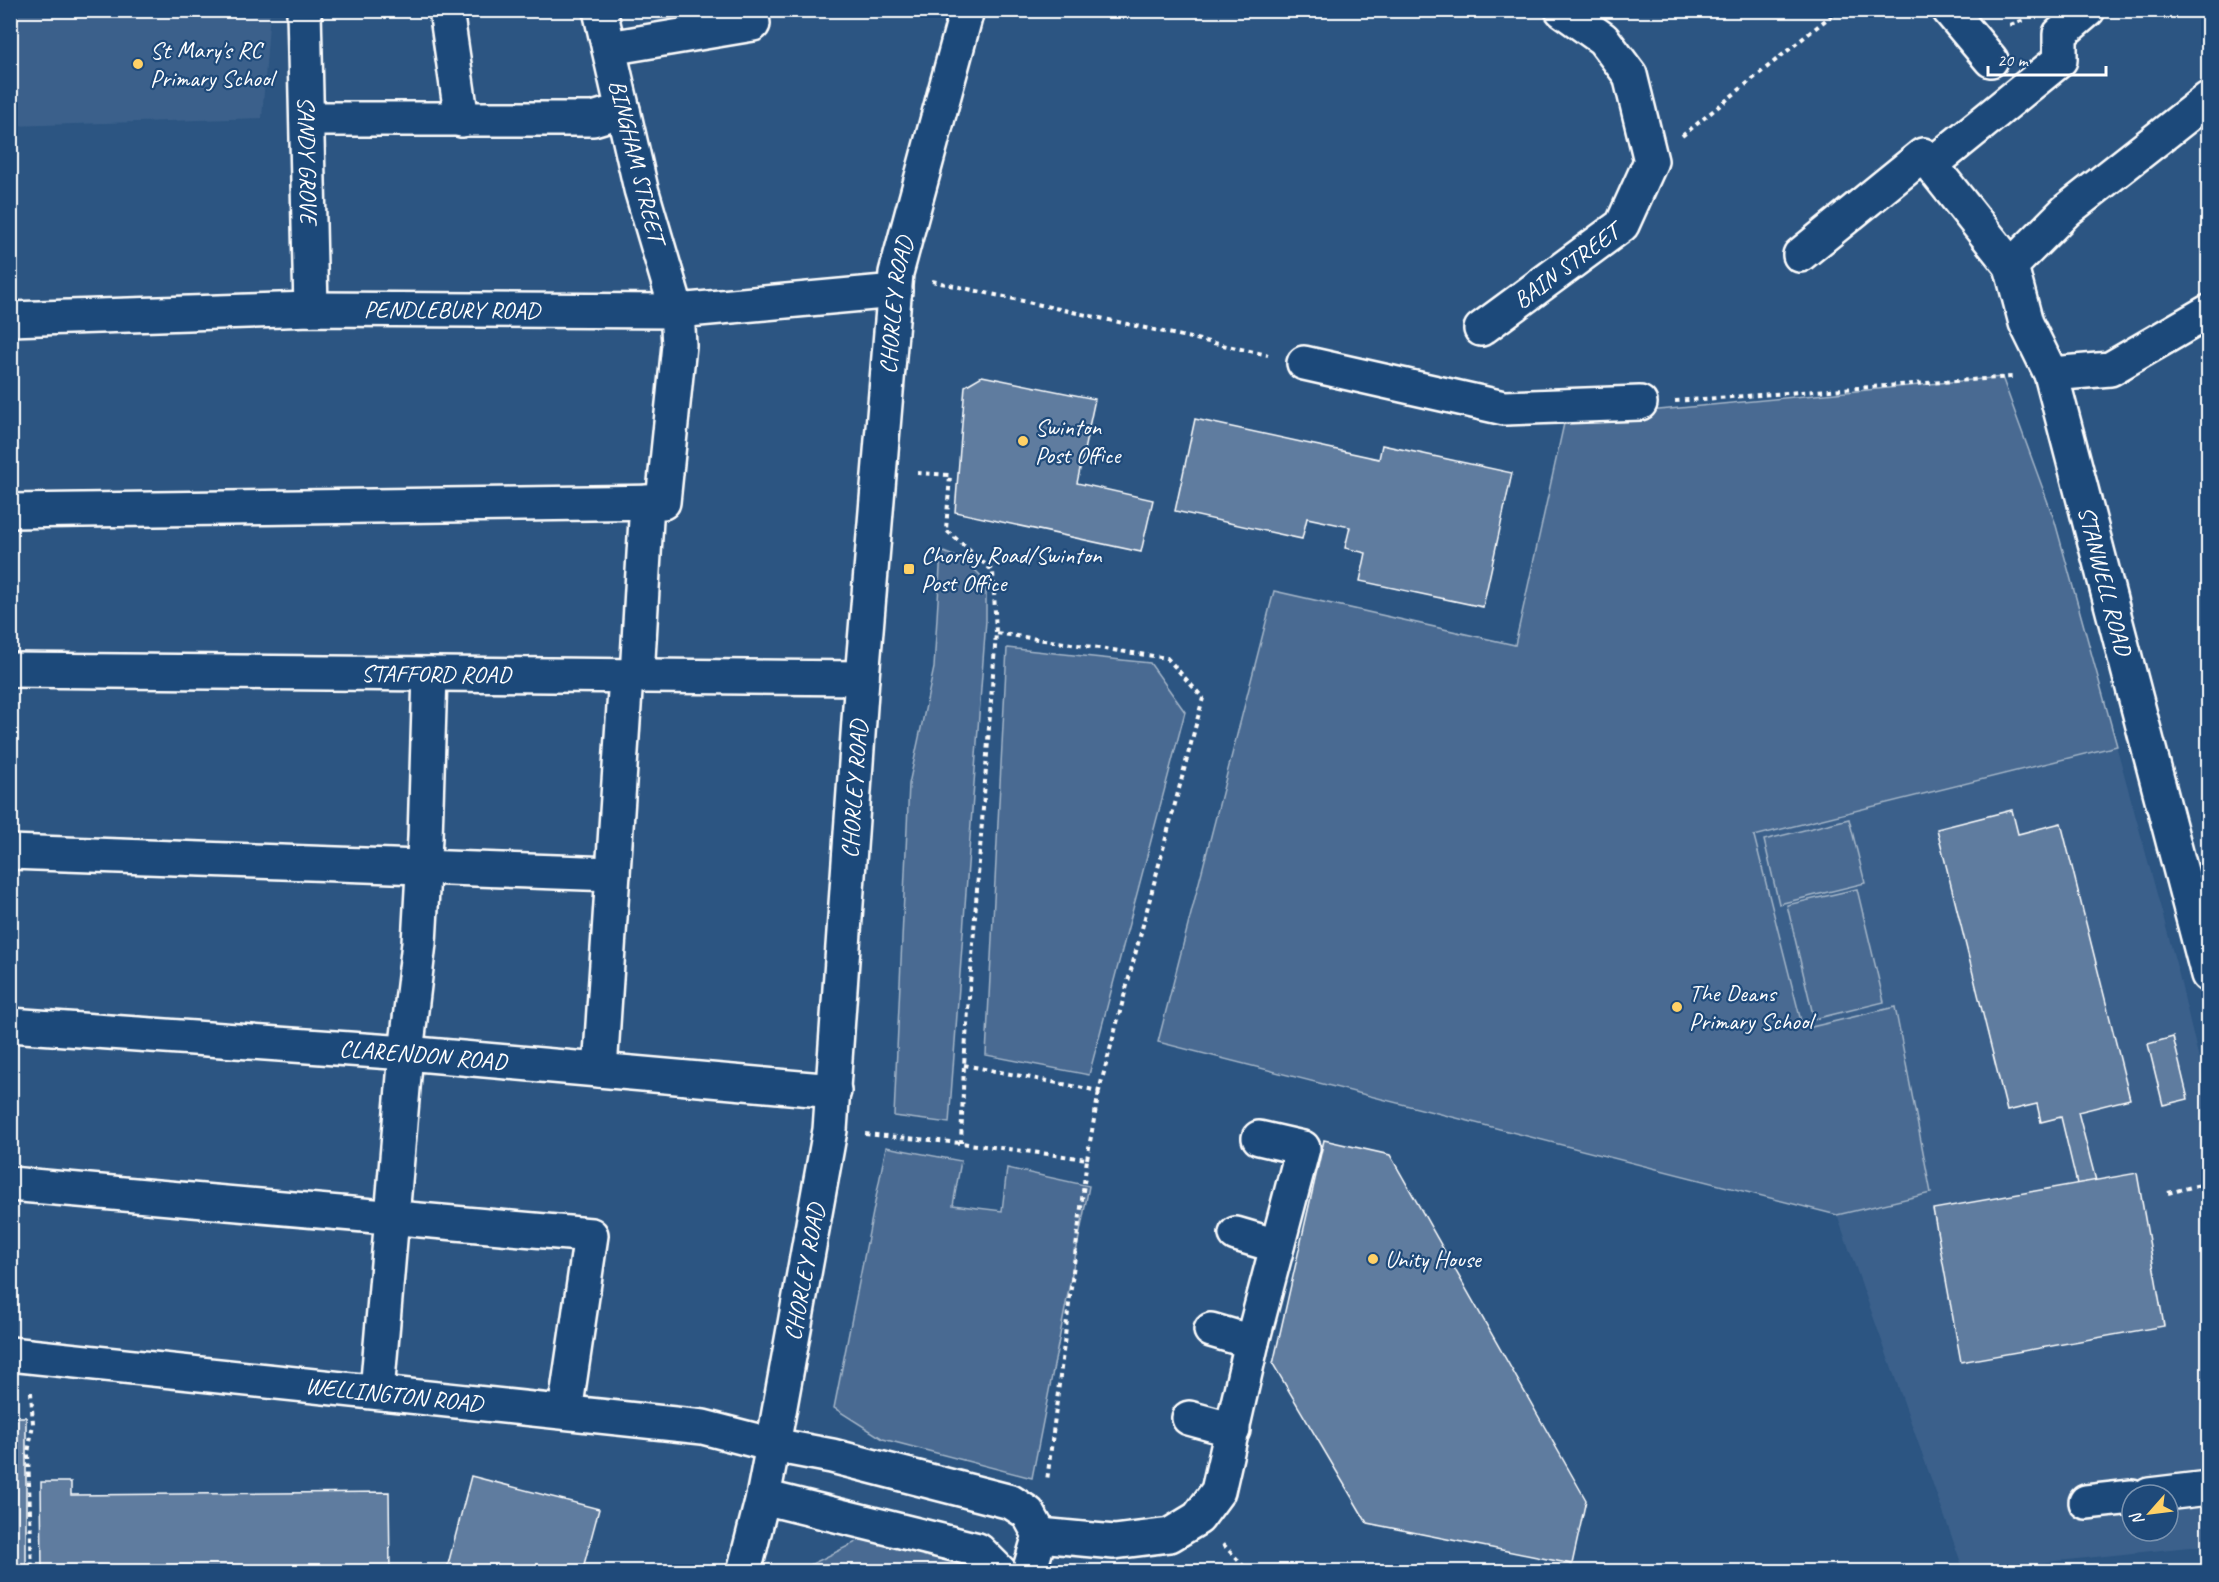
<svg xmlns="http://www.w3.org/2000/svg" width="2219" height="1582" viewBox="0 0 2219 1582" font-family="Caveat,sans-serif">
<rect width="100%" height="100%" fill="#2c5582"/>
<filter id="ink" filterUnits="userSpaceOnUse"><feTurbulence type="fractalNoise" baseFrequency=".0167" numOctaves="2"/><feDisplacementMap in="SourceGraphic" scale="12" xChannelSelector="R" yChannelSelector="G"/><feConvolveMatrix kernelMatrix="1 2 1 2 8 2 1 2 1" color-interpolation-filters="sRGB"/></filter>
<g filter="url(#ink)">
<g fill="#3b618b" fill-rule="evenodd">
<path d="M 10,11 L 270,11 L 262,118 L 11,126 Z"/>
<path d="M 2002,377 L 2055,522 L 2178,971 L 2208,1098 L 2208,1545 L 1964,1571 L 1837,1215 L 1158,1042 L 1274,591 L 1515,645 L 1565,419 ZM 2132,1495 L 2168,1495 L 2168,1531 L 2132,1531 Z"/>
</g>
<g fill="#486b92" stroke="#a4b5c8" stroke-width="1.5">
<path d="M 2002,377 L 2055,522 L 2117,746 L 1754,836 L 1803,1029 L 1895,1007 L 1931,1193 L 1837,1215 L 1158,1042 L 1274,591 L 1515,645 L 1565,419 Z"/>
<path d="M 941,551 L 966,561 L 986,581 L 986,620 L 949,1123 L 894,1116 L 909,784 L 934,668 Z"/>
<path d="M 1007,648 L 1150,663 L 1185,712 L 1089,1075 L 986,1055 Z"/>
<path d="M 1849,819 L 1865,883 L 1779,904 L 1764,840 Z"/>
<path d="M 1857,889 L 1884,1002 L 1814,1019 L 1787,905 Z"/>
<path d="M 886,1147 L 961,1161 L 953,1205 L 1002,1211 L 1007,1168 L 1089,1186 L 1032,1478 L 883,1439 L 834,1408 Z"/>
<path d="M 866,1537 L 967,1564 L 970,1571 L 807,1572 L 808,1566 Z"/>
</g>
<g fill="#5e7c9f" stroke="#fff" stroke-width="1.5">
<path d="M 982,376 L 1095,399 L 1077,483 L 1153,500 L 1141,552 L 955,512 L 965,386 Z"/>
<path d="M 1195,419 L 1379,459 L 1382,445 L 1512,473 L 1483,607 L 1360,581 L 1366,553 L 1345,548 L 1350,527 L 1307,518 L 1302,539 L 1175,511 Z"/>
<path d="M 2012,810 L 2018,834 L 2061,823 L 2130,1099 L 2078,1112 L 2096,1181 L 2077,1184 L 2061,1117 L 2041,1122 L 2037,1104 L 2007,1111 L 1937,829 Z"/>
<path d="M 2173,1037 L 2188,1099 L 2163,1105 L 2148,1044 Z"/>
<path d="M 1324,1140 L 1390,1155 L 1586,1500 L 1572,1564 L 1367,1523 L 1273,1364 Z"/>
<path d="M 2137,1173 L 2164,1326 L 1961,1362 L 1933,1209 Z"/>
<rect x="10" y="1417" width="16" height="155"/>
<path d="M 471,1476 L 599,1509 L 582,1572 L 446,1572 Z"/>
<path d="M 41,1482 L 71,1482 L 71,1495 L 389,1492 L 390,1572 L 42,1572 Z"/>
</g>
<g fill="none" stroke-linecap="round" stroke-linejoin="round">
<g stroke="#fff" stroke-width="38">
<g id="minor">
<path id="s1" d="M 304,10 L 311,309"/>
<path d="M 446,10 L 462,120"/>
<path d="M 1949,10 L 1991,60"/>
<path d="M 609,48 L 753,24 L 751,10"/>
<path id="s2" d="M 2208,99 L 2067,210 L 2011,266 L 2026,323 L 2051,374 L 2208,975"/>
<path d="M 307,119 L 593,119 L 623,110"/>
<path d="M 1931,165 L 2060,60 L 2060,34 L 2088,10"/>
<path d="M 1800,255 L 1923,155 L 2011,266"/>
<path id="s3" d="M 10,319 L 311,309 L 677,311 L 895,291"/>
<path id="s4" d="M 1481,329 L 1622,225 L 1651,161 L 1630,75 L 1603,39 L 1562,10"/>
<path d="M 1304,363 L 1504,408 L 1640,403"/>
<path d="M 2051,374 L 2110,369 L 2208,312"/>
<path d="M 10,511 L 663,502 L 679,345 L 677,311 L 641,189 L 600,10"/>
<path id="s5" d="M 10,670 L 862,678"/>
<path d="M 637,676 L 647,502"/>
<path d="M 10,852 L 613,874"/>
<path id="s6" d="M 10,1025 L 406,1053 L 834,1091"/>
<path d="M 600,1070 L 626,676"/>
<path d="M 10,1184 L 591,1235 L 565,1412"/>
<path d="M 1236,1234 L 1277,1246"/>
<path d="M 1211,1330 L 1252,1342"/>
<path id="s7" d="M 10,1354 L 703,1427 L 773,1445 L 832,1456 L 1011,1502 L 1028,1513 L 1040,1535 L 1029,1572"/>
<path d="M 377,1392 L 406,1053 L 419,943 L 425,838 L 430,674"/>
<path d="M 1189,1418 L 1233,1430"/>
<path d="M 2149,1495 L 2208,1488"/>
<path d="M 763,1497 L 978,1550 L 1000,1572"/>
<path d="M 2086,1502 L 2132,1497"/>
<path d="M 1040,1535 L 1114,1542 L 1170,1535 L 1198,1518 L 1218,1491 L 1252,1342 L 1303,1148 L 1259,1138"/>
</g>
</g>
<g stroke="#fff" stroke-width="38">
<g id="major">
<path id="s8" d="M 744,1572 L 763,1497 L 773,1445 L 830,1130 L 862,678 L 896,273 L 967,10"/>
</g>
</g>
<g stroke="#fff" stroke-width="4" stroke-dasharray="4.5 4.5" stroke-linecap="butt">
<path d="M 2010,25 L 2026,19"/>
<path d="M 1682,136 L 1838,10"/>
<path d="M 932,281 L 1268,355"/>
<path d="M 1675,401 L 2012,377"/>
<path d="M 917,473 L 950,475 L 946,530 L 993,571 L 996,633 L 964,1065 L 961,1143"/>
<path d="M 964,1065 L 1099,1091 L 1203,698 L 1167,658 L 996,633"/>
<path d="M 865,1134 L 961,1143 L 1087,1159 L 1047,1481"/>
<path d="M 1087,1159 L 1099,1091"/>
<path d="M 2168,1193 L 2208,1183"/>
<path d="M 31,1392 L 33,1424 L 28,1453 L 32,1572"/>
<path d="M 1223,1544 L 1249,1572"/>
</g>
<use href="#minor" stroke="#1f4a7a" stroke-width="33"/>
<use href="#major" stroke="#1f4a7a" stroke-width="33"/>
</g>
</g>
<g fill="#ffd166" stroke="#1f4a7a" stroke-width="2">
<circle cx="138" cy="64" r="6"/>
<circle cx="1023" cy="441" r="6"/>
<rect x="903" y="563" width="12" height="12" rx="3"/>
<circle cx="1677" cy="1007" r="6"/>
<circle cx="1373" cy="1259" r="6"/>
</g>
<g text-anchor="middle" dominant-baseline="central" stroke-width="4.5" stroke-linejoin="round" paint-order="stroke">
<g font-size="24" fill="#fff" stroke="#1f4a7a" text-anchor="start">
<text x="150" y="50">St Mary's RC<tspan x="150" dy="28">Primary School</tspan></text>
<text x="1035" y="427">Swinton<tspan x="1035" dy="28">Post Office</tspan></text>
<text x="921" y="555">Chorley Road/Swinton<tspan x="921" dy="28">Post Office</tspan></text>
<text x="1689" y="993">The Deans<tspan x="1689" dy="28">Primary School</tspan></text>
<text x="1385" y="1259">Unity House</text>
</g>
<g font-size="24" fill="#fff" stroke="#1f4a7a">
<text stroke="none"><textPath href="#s1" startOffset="150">SANDY GROVE</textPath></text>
<text transform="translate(637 161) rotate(76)">BINGHAM STREET</text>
<text stroke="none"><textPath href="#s4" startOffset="106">BAIN STREET</textPath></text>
<text stroke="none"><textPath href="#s8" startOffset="1278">CHORLEY ROAD</textPath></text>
<text stroke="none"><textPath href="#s3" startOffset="442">PENDLEBURY ROAD</textPath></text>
<text stroke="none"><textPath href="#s2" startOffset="588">STANWELL ROAD</textPath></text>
<text stroke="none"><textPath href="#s5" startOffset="426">STAFFORD ROAD</textPath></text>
<text stroke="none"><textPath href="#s8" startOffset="792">CHORLEY ROAD</textPath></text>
<text stroke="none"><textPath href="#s6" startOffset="414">CLARENDON ROAD</textPath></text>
<text stroke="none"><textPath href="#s8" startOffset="306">CHORLEY ROAD</textPath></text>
<text stroke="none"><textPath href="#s7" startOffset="386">WELLINGTON ROAD</textPath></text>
</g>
</g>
<rect width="2219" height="1582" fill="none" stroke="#1f4a7a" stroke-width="36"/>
<rect x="18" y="18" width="2183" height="1546" fill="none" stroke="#fff" stroke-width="2" filter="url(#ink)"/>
<g transform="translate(2150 1513) rotate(242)"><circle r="28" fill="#1f4a7a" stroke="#7992af" stroke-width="1.5"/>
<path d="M0-4.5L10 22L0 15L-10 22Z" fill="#ffd166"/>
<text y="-9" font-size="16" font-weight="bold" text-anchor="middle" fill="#ffffff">N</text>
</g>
<path d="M1988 66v9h118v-9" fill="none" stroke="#ffffff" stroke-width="3"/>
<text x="1997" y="66" font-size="18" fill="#ffffff" stroke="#1f4a7a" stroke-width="4.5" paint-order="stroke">20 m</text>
</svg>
